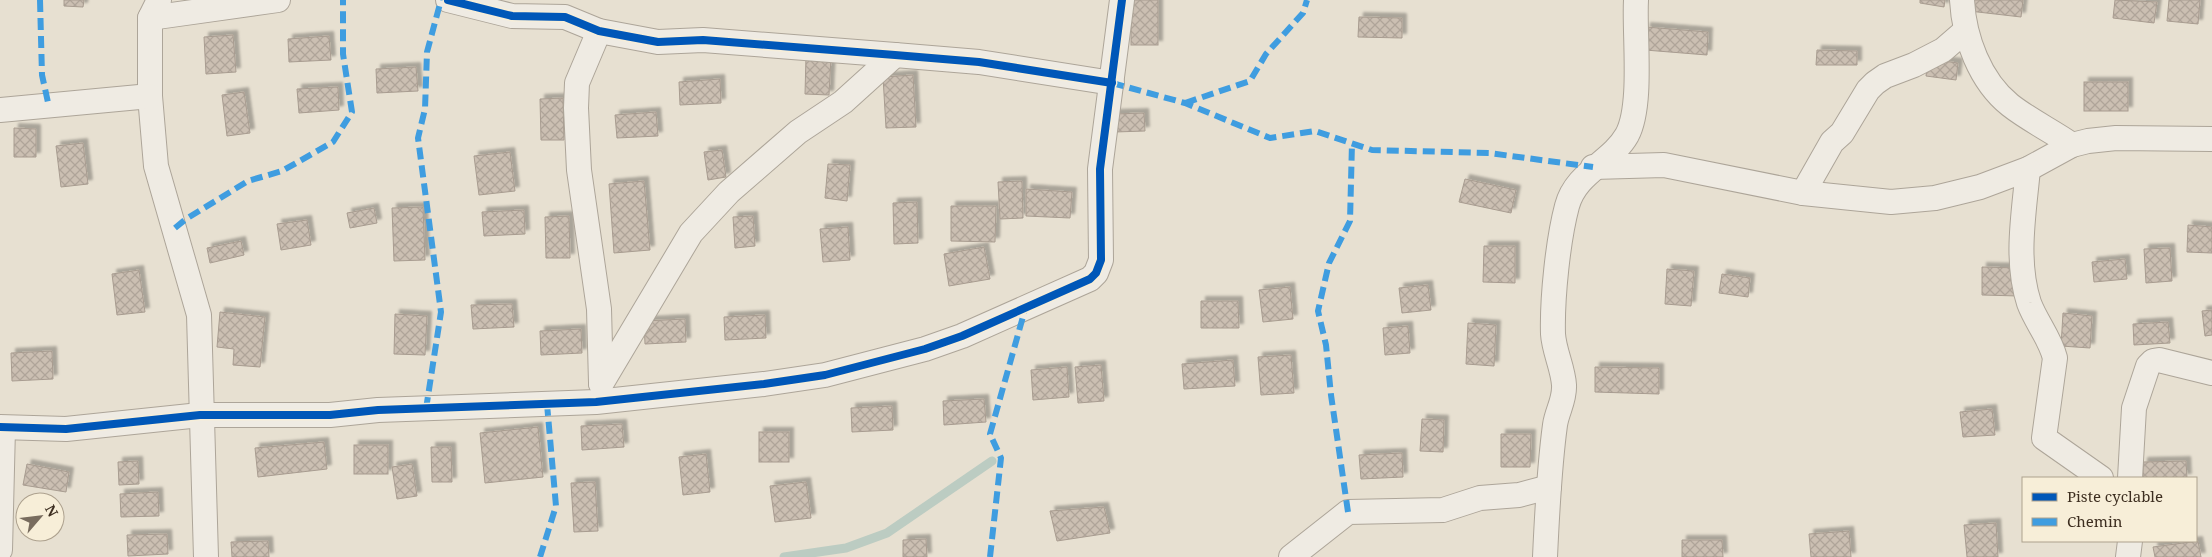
<svg xmlns="http://www.w3.org/2000/svg" width="2212" height="557" viewBox="0 0 2212 557" font-family="'Noto Serif',serif">
<defs>
<pattern id="building-cross-hatch" width="8" height="8" patternUnits="userSpaceOnUse" patternTransform="scale(1.25)"><rect width="8" height="8" fill="#cbbfb2"/><path d="M0 0l8 8M0 8l8-8" fill="none" stroke="#afa499"/></pattern>
<filter id="shadow"><feDropShadow dx="4.5" dy="-4.5" stdDeviation="1" flood-color="#0004"/></filter>
</defs>
<rect width="100%" height="100%" fill="#e7e0d1"/>
<g fill="none" stroke-linecap="round" stroke-linejoin="round">
<path stroke="#bcccc2" stroke-width="9" d="M 784,557 L 846,548 L 887,533 L 992,461"/>
</g>
<g fill="url(#building-cross-hatch)" stroke="#a89c90" filter="url(#shadow)">
<path d="M 64,0 L 84,0 L 83,7 L 64,6 Z"/>
<rect x="1131" y="0" width="27" height="45"/>
<path d="M 1920,0 L 1945,0 L 1944,7 L 1920,3 Z"/>
<path d="M 1970,0 L 2023,0 L 2021,17 L 1969,11 Z"/>
<path d="M 2115,0 L 2157,2 L 2154,23 L 2113,18 Z"/>
<path d="M 2169,0 L 2200,0 L 2198,24 L 2167,21 Z"/>
<path d="M 1359,17 L 1402,18 L 1402,38 L 1358,37 Z"/>
<path d="M 1646,27 L 1708,32 L 1707,55 L 1645,50 Z"/>
<path d="M 233,35 L 236,72 L 206,74 L 204,37 Z"/>
<path d="M 329,36 L 331,60 L 289,62 L 288,39 Z"/>
<path d="M 1817,50 L 1857,51 L 1857,65 L 1816,65 Z"/>
<path d="M 806,56 L 831,57 L 829,95 L 805,94 Z"/>
<path d="M 1928,59 L 1958,63 L 1956,80 L 1926,76 Z"/>
<path d="M 416,67 L 418,91 L 377,93 L 376,69 Z"/>
<path d="M 913,75 L 916,127 L 886,128 L 883,77 Z"/>
<path d="M 720,79 L 721,103 L 680,105 L 679,82 Z"/>
<rect x="2084" y="82" width="44" height="29"/>
<path d="M 338,87 L 339,110 L 299,113 L 297,89 Z"/>
<path d="M 244,92 L 250,133 L 227,136 L 222,95 Z"/>
<path d="M 563,98 L 564,140 L 541,140 L 540,99 Z"/>
<path d="M 656,112 L 658,136 L 617,138 L 615,115 Z"/>
<path d="M 1144,113 L 1145,131 L 1115,132 L 1114,114 Z"/>
<path d="M 14,128 L 36,129 L 36,157 L 14,157 Z"/>
<path d="M 83,143 L 88,184 L 61,187 L 56,146 Z"/>
<path d="M 722,150 L 726,177 L 708,180 L 704,152 Z"/>
<path d="M 510,152 L 515,191 L 479,195 L 474,156 Z"/>
<path d="M 828,164 L 850,165 L 847,201 L 825,198 Z"/>
<path d="M 1465,179 L 1516,190 L 1511,213 L 1459,202 Z"/>
<path d="M 644,181 L 650,250 L 614,253 L 609,184 Z"/>
<path d="M 1022,181 L 1023,218 L 1000,219 L 998,182 Z"/>
<path d="M 1026,189 L 1072,192 L 1070,218 L 1026,216 Z"/>
<path d="M 917,202 L 918,243 L 894,244 L 893,203 Z"/>
<path d="M 951,206 L 996,206 L 995,242 L 951,241 Z"/>
<path d="M 423,207 L 425,260 L 394,261 L 392,208 Z"/>
<path d="M 374,208 L 377,223 L 350,228 L 347,213 Z"/>
<path d="M 524,210 L 525,234 L 484,236 L 482,212 Z"/>
<path d="M 569,216 L 570,258 L 546,258 L 545,217 Z"/>
<path d="M 753,216 L 755,246 L 735,248 L 733,217 Z"/>
<path d="M 307,220 L 311,245 L 281,250 L 277,224 Z"/>
<path d="M 2188,225 L 2212,227 L 2212,253 L 2187,252 Z"/>
<path d="M 848,227 L 850,260 L 823,262 L 820,229 Z"/>
<path d="M 241,241 L 244,255 L 210,263 L 207,248 Z"/>
<path d="M 1484,246 L 1515,246 L 1515,283 L 1483,282 Z"/>
<path d="M 984,247 L 990,279 L 949,286 L 944,254 Z"/>
<path d="M 2170,248 L 2172,281 L 2146,283 L 2144,249 Z"/>
<path d="M 2125,259 L 2127,279 L 2094,282 L 2092,262 Z"/>
<path d="M 1982,267 L 2019,268 L 2018,296 L 1982,295 Z"/>
<path d="M 1667,269 L 1694,271 L 1691,306 L 1665,304 Z"/>
<path d="M 139,270 L 145,312 L 117,315 L 112,274 Z"/>
<path d="M 1722,274 L 1750,278 L 1748,297 L 1719,293 Z"/>
<path d="M 1428,285 L 1431,310 L 1402,313 L 1399,288 Z"/>
<path d="M 1290,287 L 1293,319 L 1263,322 L 1259,290 Z"/>
<path d="M 1201,301 L 1238,301 L 1239,328 L 1201,328 Z"/>
<path d="M 512,304 L 514,327 L 473,329 L 471,305 Z"/>
<path d="M 2212,310 L 2212,335 L 2205,336 L 2202,311 Z"/>
<path d="M 220,312 L 265,317 L 260,367 L 233,365 L 234,349 L 217,347 Z"/>
<path d="M 2063,313 L 2092,316 L 2090,348 L 2061,346 Z"/>
<path d="M 395,314 L 427,316 L 425,355 L 394,354 Z"/>
<path d="M 765,315 L 766,338 L 725,340 L 724,317 Z"/>
<path d="M 685,319 L 686,342 L 645,344 L 644,321 Z"/>
<path d="M 2168,322 L 2170,343 L 2134,345 L 2133,324 Z"/>
<path d="M 1468,323 L 1496,325 L 1494,366 L 1466,364 Z"/>
<path d="M 1408,326 L 1410,353 L 1385,355 L 1383,328 Z"/>
<path d="M 581,329 L 582,353 L 541,355 L 540,331 Z"/>
<path d="M 52,351 L 53,379 L 12,381 L 11,353 Z"/>
<path d="M 1291,355 L 1294,393 L 1261,395 L 1258,357 Z"/>
<path d="M 1233,360 L 1235,386 L 1184,389 L 1182,364 Z"/>
<path d="M 1101,365 L 1104,401 L 1078,403 L 1075,367 Z"/>
<path d="M 1067,367 L 1069,397 L 1033,400 L 1031,370 Z"/>
<path d="M 1595,367 L 1659,368 L 1659,394 L 1595,392 Z"/>
<path d="M 984,399 L 986,422 L 944,425 L 943,401 Z"/>
<path d="M 892,406 L 893,430 L 852,432 L 851,408 Z"/>
<path d="M 1992,409 L 1995,435 L 1963,437 L 1960,412 Z"/>
<path d="M 1422,419 L 1444,420 L 1443,452 L 1420,451 Z"/>
<path d="M 622,424 L 624,447 L 582,450 L 581,426 Z"/>
<path d="M 538,427 L 543,477 L 485,483 L 480,433 Z"/>
<rect x="759" y="432" width="30" height="30"/>
<path d="M 1501,434 L 1531,434 L 1530,467 L 1501,467 Z"/>
<path d="M 324,442 L 327,469 L 258,477 L 255,448 Z"/>
<rect x="354" y="445" width="34" height="29"/>
<path d="M 431,447 L 451,447 L 452,482 L 432,482 Z"/>
<path d="M 1402,453 L 1403,477 L 1361,479 L 1359,455 Z"/>
<path d="M 706,454 L 710,492 L 683,495 L 679,457 Z"/>
<path d="M 138,461 L 139,484 L 119,485 L 118,462 Z"/>
<path d="M 2186,461 L 2187,478 L 2143,478 L 2143,462 Z"/>
<path d="M 27,464 L 69,472 L 66,492 L 23,485 Z"/>
<path d="M 412,464 L 417,496 L 397,499 L 392,467 Z"/>
<path d="M 595,482 L 598,531 L 574,532 L 571,483 Z"/>
<path d="M 806,482 L 811,518 L 775,522 L 770,486 Z"/>
<path d="M 158,492 L 159,516 L 121,517 L 120,494 Z"/>
<path d="M 1104,507 L 1110,533 L 1057,541 L 1050,511 Z"/>
<path d="M 1996,523 L 1998,557 L 1967,557 L 1964,525 Z"/>
<path d="M 1849,531 L 1851,557 L 1811,557 L 1809,534 Z"/>
<path d="M 167,534 L 168,554 L 128,556 L 127,535 Z"/>
<path d="M 926,539 L 927,557 L 903,557 L 903,540 Z"/>
<path d="M 1682,540 L 1722,540 L 1723,557 L 1682,557 Z"/>
<path d="M 268,541 L 269,557 L 232,557 L 231,542 Z"/>
<path d="M 2198,541 L 2201,557 L 2155,557 L 2153,547 Z"/>
</g>
<g fill="none" stroke-linecap="round" stroke-linejoin="round">
<g stroke="#ada599" stroke-width="26">
<g id="street">
<path d="M 159,0 L 150,18 L 150,96 L 156,166 L 199,315 L 206,557"/>
<path d="M 448,0 L 512,16 L 565,17 L 599,31 L 658,42 L 703,40 L 895,55 L 979,62 L 1112,83"/>
<path d="M 1962,0 C 1964,38 1980,81 2010,105 C 2029,120 2052,131 2072,145"/>
<path d="M 150,18 L 278,0"/>
<path d="M 599,31 L 577,83 L 576,108 L 579,170 L 599,309 L 601,383"/>
<path d="M 0,110 L 150,96"/>
<path d="M 1593,167 L 1664,165 L 1803,193 L 1891,202 L 1935,198 L 1980,187 L 2028,169 L 2072,145 L 2088,141 L 2116,138 L 2212,139"/>
<path d="M 2028,169 C 2024,213 2015,260 2029,303 C 2036,322 2050,338 2055,358 L 2044,438 L 2101,478"/>
<path d="M 1803,193 L 1832,142 L 1842,133 L 1868,90 L 1875,83 L 1885,76 L 1914,65 L 1943,50 L 1965,31"/>
<path d="M 601,384 L 691,233 L 729,192 L 798,132 L 843,102 L 895,55"/>
<path d="M 0,427 L 66,429 L 200,415 L 330,415 L 378,410 L 596,402 L 764,384 L 825,375 L 925,349 L 962,336 L 1090,279 L 1096,273 L 1101,260 L 1100,169 L 1122,0"/>
<path d="M 2130,478 L 2134,408 L 2148,366 L 2153,361 L 2159,360 L 2212,373"/>
<path d="M 0,550 L 3,428"/>
<path d="M 1291,557 L 1348,512 L 1443,510 L 1480,498 L 1519,495 L 1549,487"/>
<path d="M 1545,557 C 1547,513 1549,469 1555,425 C 1557,411 1565,400 1564,385 C 1563,368 1554,351 1553,334 C 1552,298 1558,240 1567,206 C 1576,172 1611,163 1627,135 C 1643,105 1634,35 1636,0"/>
<path d="M 2128,557 L 2130,541"/>
</g>
</g>
<use href="#street" stroke="#efebe3" stroke-width="24"/>
<g stroke="#3f9de0" stroke-width="6" stroke-dasharray="12 6" stroke-linecap="butt">
<path d="M 40,0 L 42,75 L 49,107"/>
<path d="M 1112,83 L 1185,103 L 1270,138 L 1315,131 L 1372,150 L 1489,153 L 1593,167"/>
<path d="M 1185,103 L 1250,81 L 1266,54 L 1303,13 L 1307,0"/>
<path d="M 175,228 L 186,219 L 248,181 L 282,171 L 333,142 L 352,112 L 343,54 L 343,0"/>
<path d="M 426,409 L 441,312 L 418,138 L 425,109 L 427,52 L 441,0"/>
<path d="M 1348,512 L 1331,395 L 1326,345 L 1318,311 L 1329,263 L 1350,221 L 1352,143"/>
<path d="M 540,557 L 556,506 L 547,404"/>
<path d="M 990,557 L 1001,458 L 990,434 L 1026,306"/>
</g>
<g stroke="#f7eed8" stroke-width="11">
<g id="cycleway">
<path d="M 448,0 L 512,16 L 565,17 L 599,31 L 658,42 L 703,40 L 895,55 L 979,62 L 1112,83"/>
<path d="M 0,427 L 66,429 L 200,415 L 330,415 L 378,410 L 596,402 L 764,384 L 825,375 L 925,349 L 962,336 L 1090,279 L 1096,273 L 1101,260 L 1100,169 L 1122,0"/>
</g>
</g>
<use href="#cycleway" stroke="#0057b8" stroke-width="8"/>
</g>
<rect x="2022" y="477" width="175" height="65" fill="#f7eed8" stroke="#ada18e"/>
<rect x="2032" y="493" width="25" height="8" fill="#0057b8" stroke="#ada18e"/>
<text x="2067" y="502" font-size="15" fill="#3d2e20">Piste cyclable</text>
<rect x="2032" y="518" width="25" height="8" fill="#3f9de0" stroke="#ada18e"/>
<text x="2067" y="527" font-size="15" fill="#3d2e20">Chemin</text>
<g transform="translate(40 517) rotate(62)"><circle r="24" fill="#f7eed8" stroke="#ada18e"/>
<path d="M0-4L9 19L0 12L-9 19Z" fill="#786c5e"/>
<text y="-8" font-size="14" font-weight="bold" text-anchor="middle" fill="#3d2e20">N</text>
</g>
</svg>
